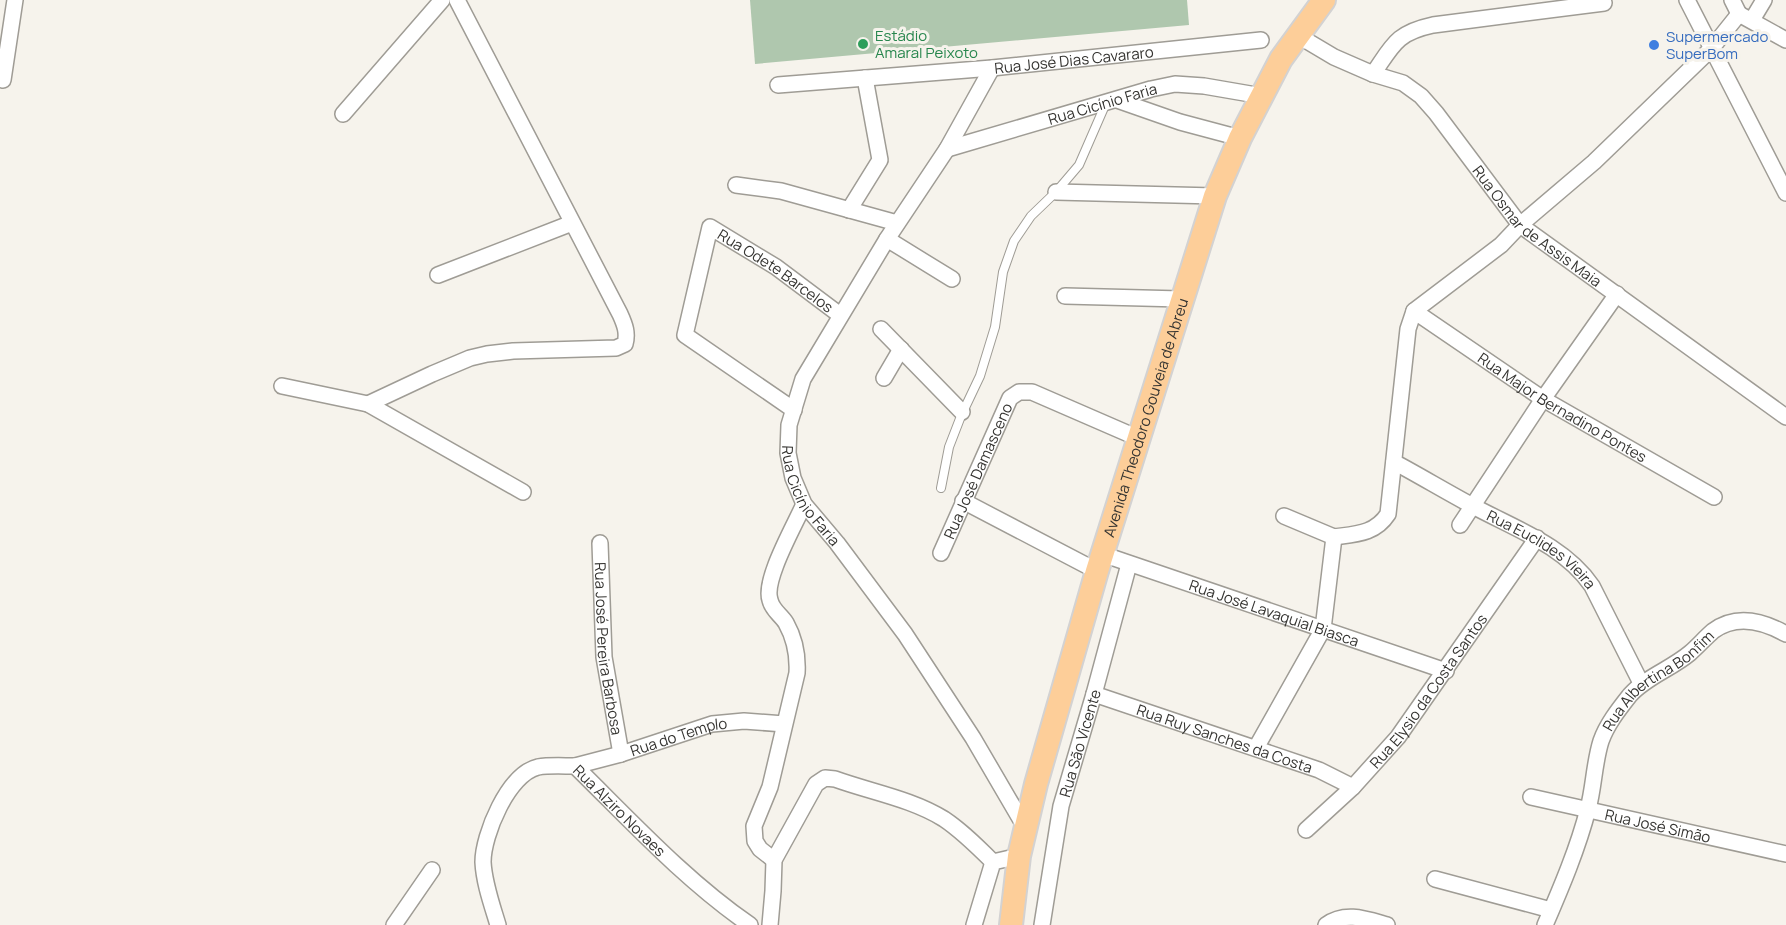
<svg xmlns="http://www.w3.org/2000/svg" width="1786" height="925" viewBox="0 0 1786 925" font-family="Manrope,sans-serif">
<rect width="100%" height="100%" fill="#f6f3ec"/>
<path fill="#afc7ae" d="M 750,0 L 1187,0 L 1189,25 L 755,64 Z"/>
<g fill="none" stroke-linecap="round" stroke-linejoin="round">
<g stroke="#9f9c95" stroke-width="10">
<path id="service" d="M 941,488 L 949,447 L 961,416 L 980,376 L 995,327 L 1003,272 L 1014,241 L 1031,216 L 1056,192 L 1079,165 L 1106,103"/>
</g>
<g stroke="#9f9c95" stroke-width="18">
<g id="minor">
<path d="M 1687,0 L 1786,193"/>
<path d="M 1732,0 L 1739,14"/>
<path d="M 1739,14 L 1786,40"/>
<path d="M 1752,20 L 1764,0"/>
<path id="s1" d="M 1297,35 L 1334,57 L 1373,74 L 1403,83 L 1421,96 L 1436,113 L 1520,225 L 1786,417"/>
<path id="s2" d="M 992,68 L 947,149 L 887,239 L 803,379 L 789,425 L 788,453 L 793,478 L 804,504 L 837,543 L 905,634 L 973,738 L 1025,827"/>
<path d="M 1373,74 C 1393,45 1396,33 1433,25 L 1604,3"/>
<path d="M 3,80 L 15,0"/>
<path id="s3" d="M 778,85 L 992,68 L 1261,40"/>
<path d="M 1117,100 L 1180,122 L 1240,138"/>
<path d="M 343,114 L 442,0"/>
<path id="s4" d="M 947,149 L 1151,89 L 1175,84 L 1204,86 L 1262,96"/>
<path d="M 736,185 L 781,191 L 897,223"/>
<path d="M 1056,192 L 1215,196"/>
<path d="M 849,210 L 880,160 L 865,78"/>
<path d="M 887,239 L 952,279"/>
<path d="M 438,275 L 572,223"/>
<path d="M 1065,296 L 1181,299"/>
<path id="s5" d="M 1414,311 L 1543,399 L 1714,497"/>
<path d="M 881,329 L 962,412"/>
<path d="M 884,378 L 901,349"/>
<path d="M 282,386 L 368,404 L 523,492"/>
<path d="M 368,404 L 432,374 L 470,358 L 487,354 L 513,351 L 616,348 L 625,344 C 628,333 625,325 620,314 L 457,0"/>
<path id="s6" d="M 794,410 L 685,335 L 710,227 L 776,267 L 840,315"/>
<path id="s7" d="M 1394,462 C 1420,476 1445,491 1471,505 C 1513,528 1564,545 1592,586 L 1641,683"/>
<path d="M 963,501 L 1097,571"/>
<path d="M 1284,516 L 1334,537"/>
<path d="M 1460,525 L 1543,399 L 1617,294"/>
<path d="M 1334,537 C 1356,534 1375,534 1388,514 L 1408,329 L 1414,311 L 1501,245 L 1520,225 L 1594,162 L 1711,49 L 1739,14"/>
<path id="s8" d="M 600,543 L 604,657 L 621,754"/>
<path id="s9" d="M 941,553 L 1010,398 L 1019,392 L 1032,392 L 1138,438"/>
<path id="s10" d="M 1102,554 L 1446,671"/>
<path id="s11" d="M 1094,694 L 1319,770 L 1353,787"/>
<path d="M 1256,748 L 1323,629 L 1334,537"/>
<path id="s12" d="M 575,766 L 621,754 L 712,724 L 744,721 L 784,724"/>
<path id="s13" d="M 1531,797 L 1786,854"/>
<path id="s14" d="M 1306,830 L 1353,787 L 1398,737 L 1537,538"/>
<path d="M 774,860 L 760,849 L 755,841 L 754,826 L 770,787 L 797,673 C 798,655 795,639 786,623 C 781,615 772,610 770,600 C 763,580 795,525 804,504"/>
<path d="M 1435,879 L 1551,910"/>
<path d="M 394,925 L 432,870"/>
<path id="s15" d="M 498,925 C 492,905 484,883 483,862 C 483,835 508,774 538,767 C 549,765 563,766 575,766 C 631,821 685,880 750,925"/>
<path d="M 770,925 L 773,891 L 774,860 L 816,784 L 825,778 L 835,779 C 871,792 912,799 944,819 C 962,831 978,847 993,862"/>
<path d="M 974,925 L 993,862 L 1019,856"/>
<path id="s16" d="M 1042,925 L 1061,806 L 1094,694 L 1129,564"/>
<path d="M 1326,925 C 1345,911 1366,919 1387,925"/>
<path id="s17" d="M 1545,925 C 1561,888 1578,848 1588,809 C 1594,787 1594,763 1601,741 C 1607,724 1619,709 1630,695 C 1646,677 1671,669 1690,653 C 1698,646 1705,638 1713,631 C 1736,614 1763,621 1786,634"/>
</g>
</g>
<g stroke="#d3d2d2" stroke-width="26">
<g id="primary">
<path id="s18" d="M 1011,925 L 1019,856 L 1036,784 L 1097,571 L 1215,196 L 1240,138 L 1281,59 L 1324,0"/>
</g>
</g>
<use href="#service" stroke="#fff" stroke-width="8"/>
<use href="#minor" stroke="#fff" stroke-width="15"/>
<use href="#primary" stroke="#fdce99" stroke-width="22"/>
</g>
<circle fill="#2e9e5b" stroke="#f6f3ec" stroke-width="2" cx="863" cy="44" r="6"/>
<circle fill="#3f7fe0" stroke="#f6f3ec" stroke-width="2" cx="1654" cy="45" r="6"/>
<g text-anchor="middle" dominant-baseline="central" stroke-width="6" stroke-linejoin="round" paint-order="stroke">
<g font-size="15" fill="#27864d" stroke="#f6f3ec" text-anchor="start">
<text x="875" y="35">Estádio<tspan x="875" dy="17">Amaral Peixoto</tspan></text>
</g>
<g font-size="15" fill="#366cbe" stroke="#f6f3ec" text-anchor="start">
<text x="1666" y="36">Supermercado<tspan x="1666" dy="17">SuperBom</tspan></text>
</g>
<g font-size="15" fill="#353431" stroke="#f6f3ec">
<text stroke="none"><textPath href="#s3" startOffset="297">Rua José Dias Cavararo</textPath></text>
<text stroke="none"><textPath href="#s4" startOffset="162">Rua Cicínio Faria</textPath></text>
<text stroke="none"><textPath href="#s1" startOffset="315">Rua Osmar de Assis Maia</textPath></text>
<text stroke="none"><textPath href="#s6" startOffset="322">Rua Odete Barcelos</textPath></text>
<text stroke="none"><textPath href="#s5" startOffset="177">Rua Major Bernadino Pontes</textPath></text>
<text stroke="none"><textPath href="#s18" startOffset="526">Avenida Theodoro Gouveia de Abreu</textPath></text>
<text stroke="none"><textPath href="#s9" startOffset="90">Rua José Damasceno</textPath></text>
<text stroke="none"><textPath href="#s2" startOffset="489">Rua Cicínio Faria</textPath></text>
<text stroke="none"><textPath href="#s7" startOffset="172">Rua Euclides Vieira</textPath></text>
<text stroke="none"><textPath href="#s10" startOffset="182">Rua José Lavaquial Biasca</textPath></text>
<text stroke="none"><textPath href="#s8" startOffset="106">Rua José Pereira Barbosa</textPath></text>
<text stroke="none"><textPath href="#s17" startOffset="278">Rua Albertina Bonfim</textPath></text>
<text stroke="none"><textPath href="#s14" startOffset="186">Rua Elysio da Costa Santos</textPath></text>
<text stroke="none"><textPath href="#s12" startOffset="108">Rua do Templo</textPath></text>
<text stroke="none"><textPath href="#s11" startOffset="138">Rua Ruy Sanches da Costa</textPath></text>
<text stroke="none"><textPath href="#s16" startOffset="186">Rua São Vicente</textPath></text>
<text stroke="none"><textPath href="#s15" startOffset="280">Rua Alziro Novaes</textPath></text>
<text stroke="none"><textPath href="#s13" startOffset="130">Rua José Simão</textPath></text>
</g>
</g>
</svg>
